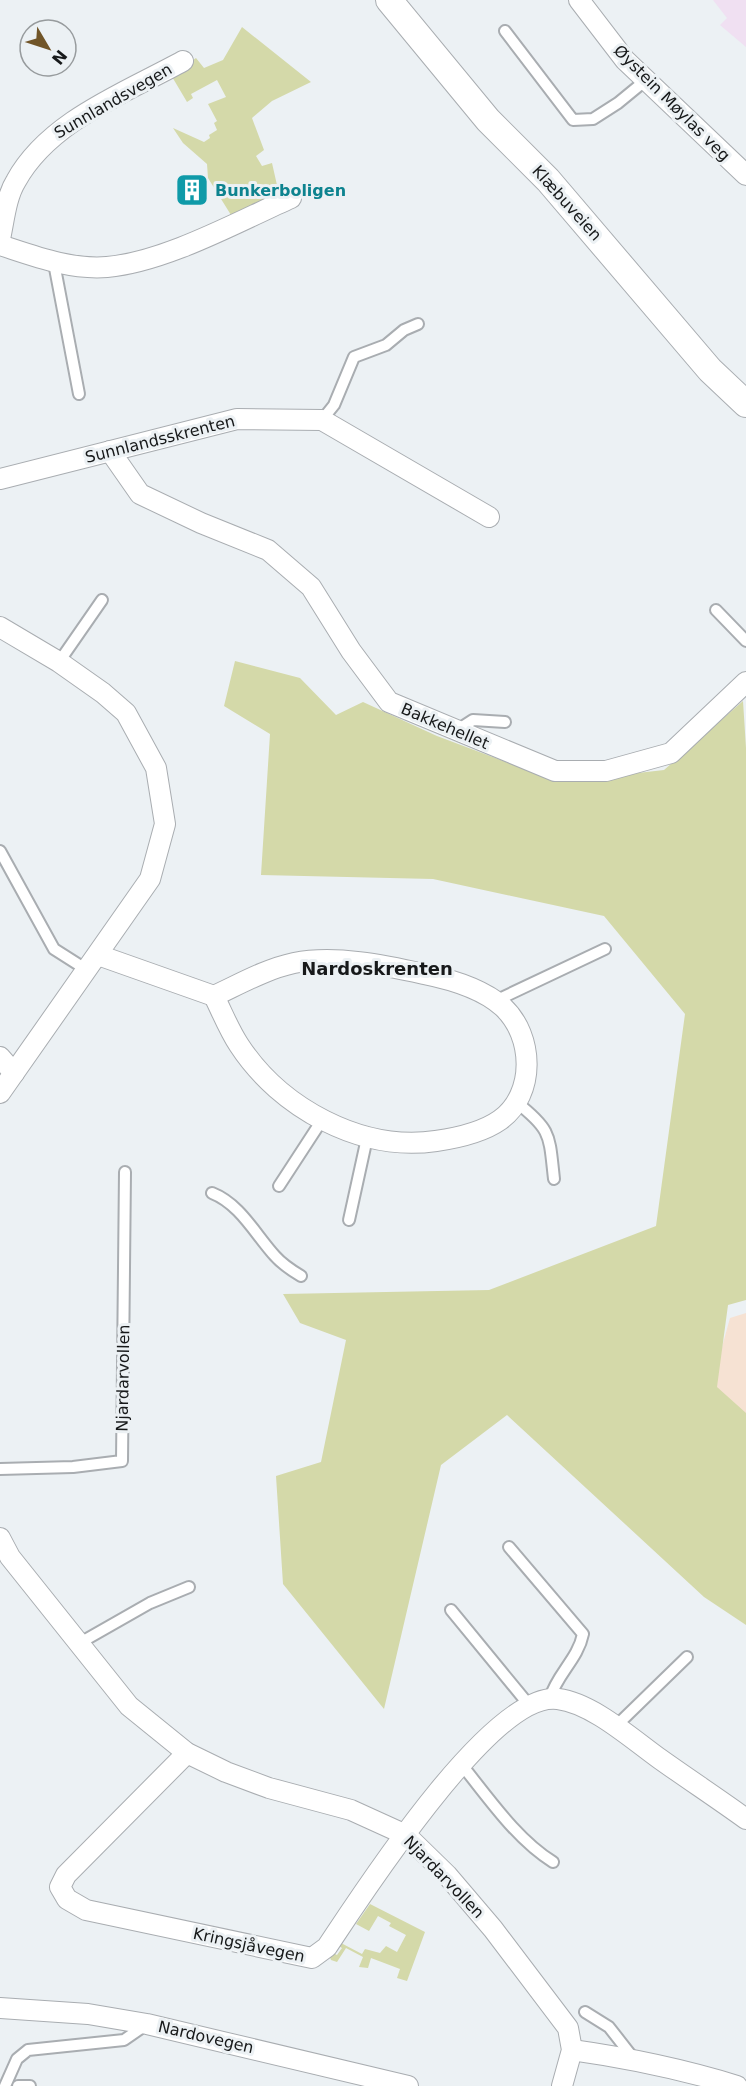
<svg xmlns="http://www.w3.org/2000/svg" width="746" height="2086" viewBox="0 0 746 2086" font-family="'DejaVu Sans',sans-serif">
<rect width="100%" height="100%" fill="#ecf1f4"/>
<path fill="#f0e0f2" d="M 713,0 L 746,0 L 746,47 L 720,25 L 727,18 Z"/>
<path fill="#f6e2d3" d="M 746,1313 L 746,1417 L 710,1390 L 730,1318 Z"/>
<g fill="#d4d9a9">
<path d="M 242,27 L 311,82 L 272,101 L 252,118 L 264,150 L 256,156 L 262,166 L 272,163 L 279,194 L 231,215 L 208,178 L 207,164 L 183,143 L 173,128 L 204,142 L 210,138 L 209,135 L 217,130 L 214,123 L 217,121 L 208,104 L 226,97 L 217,80 L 191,94 L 193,98 L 187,102 L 171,75 L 196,58 L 204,68 L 223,60 Z"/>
<path d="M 235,661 L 300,678 L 336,715 L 363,702 L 437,736 L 559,782 L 664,770 L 743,701 L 746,748 L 746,1300 L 728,1305 L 717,1387 L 746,1413 L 746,1625 L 704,1597 L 507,1415 L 441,1465 L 384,1709 L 283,1584 L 276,1476 L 321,1462 L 346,1340 L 300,1323 L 283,1294 L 489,1290 L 656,1226 L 685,1014 L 604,916 L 433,879 L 261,875 L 270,734 L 224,706 Z"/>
<path d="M 370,1904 L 425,1932 L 407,1981 L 397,1978 L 400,1969 L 371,1958 L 368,1968 L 359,1967 L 363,1957 L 346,1948 L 337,1962 L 331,1960 L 329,1955 L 331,1952 L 337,1955 L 342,1948 L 339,1946 L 341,1943 L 362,1954 L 365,1949 L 380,1953 L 386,1946 L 397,1952 L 406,1935 L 389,1926 L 391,1923 L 378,1916 L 369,1931 L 356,1924 Z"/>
</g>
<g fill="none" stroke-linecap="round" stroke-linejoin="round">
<g stroke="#a9adb1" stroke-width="14">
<g id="service">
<path d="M 505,31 L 573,120 L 593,119 L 618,103 L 646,80"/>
<path d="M 54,263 L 79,394"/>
<path d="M 322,420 L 334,405 L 354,357 L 386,345 L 404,330 L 418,324"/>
<path d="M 716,610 L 746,641"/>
<path d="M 59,662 L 102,600"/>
<path d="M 456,731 L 473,720 L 505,722"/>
<path d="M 0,851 L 54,949 L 87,970"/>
<path d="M 495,1001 L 605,949"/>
<path d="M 516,1102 C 552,1130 549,1135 554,1179"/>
<path d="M 279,1186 L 322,1120"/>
<path d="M 212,1193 C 240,1204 255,1234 275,1256 C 282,1264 291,1270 301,1276"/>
<path d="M 349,1220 L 367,1138"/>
<path d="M 0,1469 L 73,1467 L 122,1461 L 125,1172"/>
<path d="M 509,1547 L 583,1634 C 578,1659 557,1674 550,1698"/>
<path d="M 451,1610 L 529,1705"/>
<path d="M 78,1644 L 150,1603 L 189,1587"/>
<path d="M 615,1727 L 687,1657"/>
<path d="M 461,1764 C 488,1797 516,1839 553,1862"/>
<path d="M 585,2012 L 609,2027 L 634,2059"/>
<path d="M 5,2086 L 17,2059 L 28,2050 L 124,2040 L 147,2024"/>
<path d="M 18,2086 L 30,2086"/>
</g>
</g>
<g stroke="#a9adb1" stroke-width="22">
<g id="minor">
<path d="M 579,0 L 625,60 L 746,175"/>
<path d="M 0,239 C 4,221 6,197 16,181 C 49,121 125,93 183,61"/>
<path d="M 0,245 C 34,256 70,270 107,267 C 165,262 237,222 291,198"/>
<path d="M 110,451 L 140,494 L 201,523 L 268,550 L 311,587 L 351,651 L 389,702 L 555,771 L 606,771 L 671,753 L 746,682"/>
<path d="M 0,479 L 237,419 L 322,420 L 489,517"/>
<path d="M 0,627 L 59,662 L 103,693 L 126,713 L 156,768 L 165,824 L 150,879 L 0,1093"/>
<path d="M 98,955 L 214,996 C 222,1012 229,1030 239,1045 C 280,1108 361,1152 436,1141 C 457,1138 483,1132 500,1120 C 536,1094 534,1036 503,1007 C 483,989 449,979 424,974 C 384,965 335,955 294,963 C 266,969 240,984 214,996"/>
<path d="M 0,1057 L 14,1073"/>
<path d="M 0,1538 L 10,1557 L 129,1706 L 187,1753 L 226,1772 L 269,1788 L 351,1810 L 406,1835 L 447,1875 L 493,1929 L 568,2028 L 572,2050 L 562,2086"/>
<path d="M 187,1753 L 66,1875 L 60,1887 L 67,1899 L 86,1910 L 312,1958 L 327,1947 C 361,1896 493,1690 558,1699 C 592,1703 632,1739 660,1759 C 688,1779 717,1798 746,1819"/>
<path d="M 0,2008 L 88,2014 L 147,2024 L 408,2086"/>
<path d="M 572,2050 C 629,2058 682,2069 737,2086"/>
</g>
</g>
<g stroke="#a9adb1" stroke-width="28">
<path id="tertiary" d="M 389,0 L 488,120 L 548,180 L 710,370 L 746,404"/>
</g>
<use href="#service" stroke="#fff" stroke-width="10"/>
<use href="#minor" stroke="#fff" stroke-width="20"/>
<use href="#tertiary" stroke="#fff" stroke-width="26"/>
</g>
<defs>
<g id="building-square" transform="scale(1.725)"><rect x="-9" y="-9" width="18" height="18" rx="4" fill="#0f9aa8" stroke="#ecf1f4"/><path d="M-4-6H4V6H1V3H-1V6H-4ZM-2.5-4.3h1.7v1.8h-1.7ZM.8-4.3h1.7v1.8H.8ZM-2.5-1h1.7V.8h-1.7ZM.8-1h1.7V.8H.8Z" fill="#fff"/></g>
</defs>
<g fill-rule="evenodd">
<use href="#building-square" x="192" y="190"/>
</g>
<g text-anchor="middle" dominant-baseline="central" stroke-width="6" stroke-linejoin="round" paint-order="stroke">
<g font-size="16" fill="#17191a" stroke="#ecf1f4">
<text transform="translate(113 101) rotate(-30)">Sunnlandsvegen</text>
<text transform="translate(672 103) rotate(45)">Øystein Møylas veg</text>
<text transform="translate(567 203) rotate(48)">Klæbuveien</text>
<text transform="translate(160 439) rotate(-14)">Sunnlandsskrenten</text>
<text transform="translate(445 726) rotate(23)">Bakkehellet</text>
<text transform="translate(123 1378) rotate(-89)">Njardarvollen</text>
<text transform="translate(444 1877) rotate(46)">Njardarvollen</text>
<text transform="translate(249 1945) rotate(12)">Kringsjåvegen</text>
<text transform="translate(206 2037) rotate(13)">Nardovegen</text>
</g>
<g font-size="16" font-weight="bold" fill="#0d838f" stroke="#ecf1f4" text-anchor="start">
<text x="215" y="190">Bunkerboligen</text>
</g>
<g font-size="18" font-weight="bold" fill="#17191a" stroke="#ecf1f4">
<text x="377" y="968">Nardoskrenten</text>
</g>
</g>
<g transform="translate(48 48) rotate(129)"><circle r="28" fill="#ecf1f4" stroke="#979b9d" stroke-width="1.5"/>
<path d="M0-4.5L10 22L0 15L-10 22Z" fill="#715528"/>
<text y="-9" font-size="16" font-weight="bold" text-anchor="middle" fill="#17191a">N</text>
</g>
</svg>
